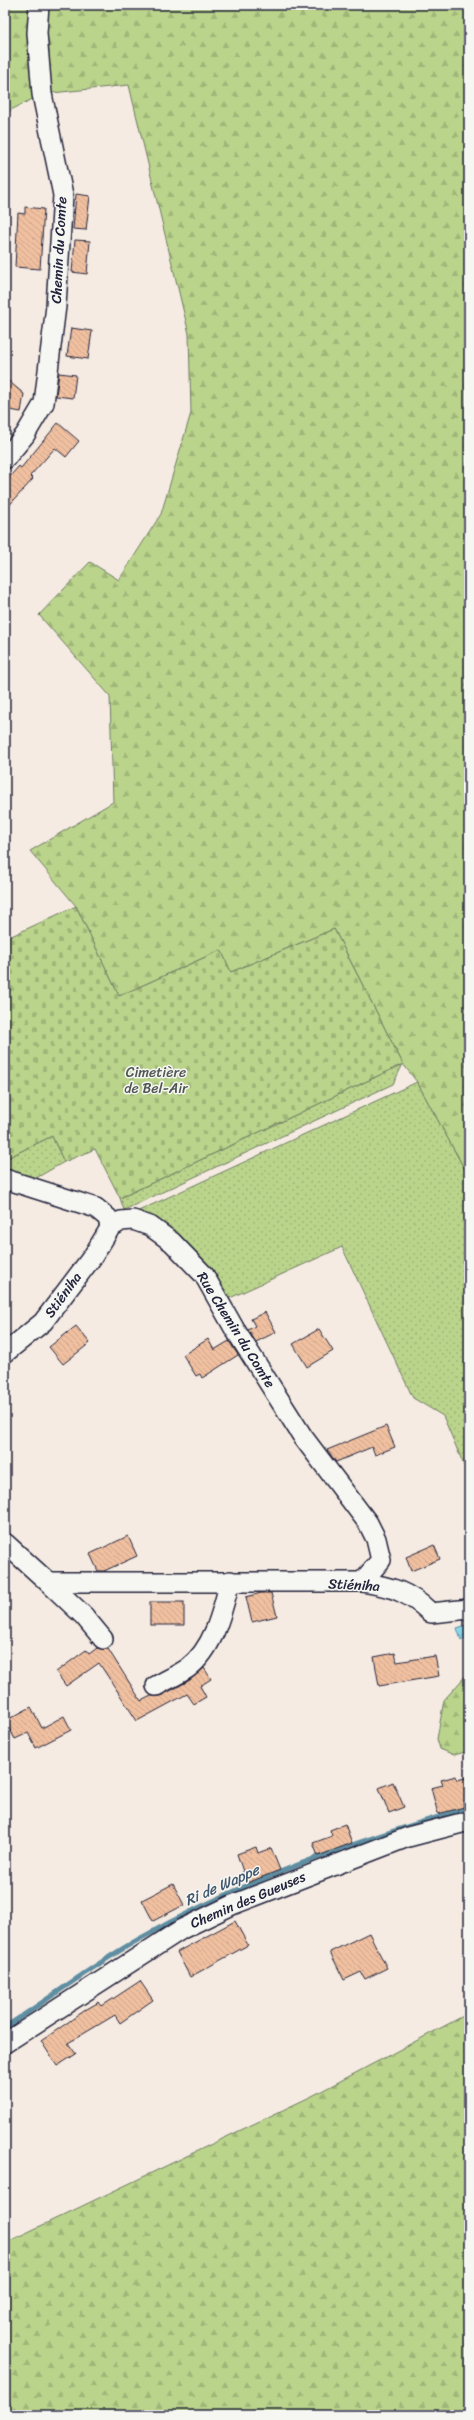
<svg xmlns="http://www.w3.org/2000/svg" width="474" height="2420" viewBox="0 0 474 2420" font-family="Sriracha,sans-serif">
<defs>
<pattern id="grass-dots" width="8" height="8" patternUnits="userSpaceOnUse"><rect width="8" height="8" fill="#bad48b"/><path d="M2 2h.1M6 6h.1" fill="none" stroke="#a0b679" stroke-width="1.8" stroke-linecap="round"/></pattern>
<pattern id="forest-firs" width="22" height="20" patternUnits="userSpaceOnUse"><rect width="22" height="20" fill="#bad48b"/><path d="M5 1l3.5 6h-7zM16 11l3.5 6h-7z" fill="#a0b679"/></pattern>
<pattern id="cemetery-stones" width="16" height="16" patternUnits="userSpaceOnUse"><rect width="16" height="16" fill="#bad48b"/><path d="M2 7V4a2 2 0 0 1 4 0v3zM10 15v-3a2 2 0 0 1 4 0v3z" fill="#a0b679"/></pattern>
<pattern id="water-waves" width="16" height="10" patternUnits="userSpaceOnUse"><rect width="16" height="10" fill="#88d6e6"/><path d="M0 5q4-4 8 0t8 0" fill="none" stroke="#75b7c6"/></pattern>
<pattern id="building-back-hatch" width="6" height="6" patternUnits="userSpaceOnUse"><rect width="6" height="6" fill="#f0c0a0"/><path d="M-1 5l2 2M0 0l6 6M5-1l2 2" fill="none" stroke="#cea58b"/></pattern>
</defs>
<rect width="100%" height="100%" fill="#f5ebe2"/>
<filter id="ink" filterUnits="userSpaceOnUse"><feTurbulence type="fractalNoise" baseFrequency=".025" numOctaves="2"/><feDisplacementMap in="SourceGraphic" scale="8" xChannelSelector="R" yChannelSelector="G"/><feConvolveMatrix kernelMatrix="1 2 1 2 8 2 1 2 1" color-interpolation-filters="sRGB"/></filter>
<g filter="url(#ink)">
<g fill="url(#grass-dots)" stroke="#6e7b63">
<path d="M 403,1064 L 393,1084 L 124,1210 L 120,1198 Z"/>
<path d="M 417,1082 L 469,1177 L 469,1477 L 443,1416 L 413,1398 L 342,1247 L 221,1302 L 132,1214 Z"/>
<path d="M 52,1136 L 64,1162 L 24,1185 L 5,1179 L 5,1159 Z"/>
<path d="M 5,2398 L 20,2415 L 5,2415 Z"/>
</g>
<g fill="url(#forest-firs)" stroke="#6e7b63">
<path d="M 5,5 L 469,5 L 469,1177 L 417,1082 L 403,1064 L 334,929 L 231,972 L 221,950 L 119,996 L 76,906 L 30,851 L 113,802 L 110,696 L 39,615 L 90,562 L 119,580 L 161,514 L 191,413 L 189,334 L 129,85 L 42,94 L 5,113 Z"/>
<path d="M 469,1672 L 469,1751 L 454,1755 L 440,1749 L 437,1739 L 444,1700 Z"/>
<path d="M 469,2013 L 469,2415 L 20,2415 L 5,2398 L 5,2243 L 312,2096 Z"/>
</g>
<path fill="url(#cemetery-stones)" stroke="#6e7b63" d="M 76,906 L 119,996 L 221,950 L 231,972 L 334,929 L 403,1064 L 120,1198 L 95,1149 L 64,1162 L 52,1136 L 5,1159 L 5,939 Z"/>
<path fill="url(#water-waves)" stroke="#5f8ea2" d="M 469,1624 L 469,1637 L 461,1640 L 457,1628 Z"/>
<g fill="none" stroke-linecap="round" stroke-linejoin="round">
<path stroke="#5f8ea2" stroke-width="5" d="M 5,2027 C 51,1998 94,1964 141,1938 C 244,1880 356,1841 469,1808"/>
</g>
<g fill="url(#building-back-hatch)" stroke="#22223b">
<path d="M 76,194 L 90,196 L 86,230 L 73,229 Z"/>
<path d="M 25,207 L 44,209 L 40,269 L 15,267 L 18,213 L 25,214 Z"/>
<path d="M 75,240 L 90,241 L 87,274 L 72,272 Z"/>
<path d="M 71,328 L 92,331 L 88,359 L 67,356 Z"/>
<path d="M 59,373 L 76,375 L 73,398 L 56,396 Z"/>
<path d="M 5,378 L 24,394 L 21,412 L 5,409 Z"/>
<path d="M 58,423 L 79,441 L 66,457 L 55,448 L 30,476 L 33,479 L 5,510 L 5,482 L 19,466 L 21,468 Z"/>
<path d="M 265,1312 L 276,1332 L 256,1342 L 248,1330 L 255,1326 L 251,1319 Z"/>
<path d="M 76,1326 L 90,1343 L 63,1364 L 49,1347 Z"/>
<path d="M 319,1329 L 333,1351 L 307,1367 L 293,1344 Z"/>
<path d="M 208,1339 L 214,1350 L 229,1341 L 238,1355 L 202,1378 L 200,1374 L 196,1376 L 183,1355 Z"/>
<path d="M 386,1426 L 395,1447 L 375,1455 L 372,1447 L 336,1462 L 328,1451 L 327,1450 Z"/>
<path d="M 128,1536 L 137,1556 L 104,1571 L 98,1571 L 90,1554 Z"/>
<path d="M 434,1545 L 440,1559 L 411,1571 L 406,1557 Z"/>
<path d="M 261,1593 L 271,1593 L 277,1616 L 252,1622 L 246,1597 Z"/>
<rect x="150" y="1602" width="34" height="23"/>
<path d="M 97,1648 L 108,1649 L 141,1701 L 151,1696 L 161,1696 L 190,1680 L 204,1668 L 211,1679 L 200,1686 L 206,1697 L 194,1704 L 187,1694 L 137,1721 L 99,1663 L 66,1686 L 56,1672 L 86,1650 L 89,1654 Z"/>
<path d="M 395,1653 L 397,1662 L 435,1656 L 439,1676 L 379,1686 L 374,1657 Z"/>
<path d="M 31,1707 L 42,1728 L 64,1716 L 71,1730 L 36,1748 L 28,1733 L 15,1739 L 5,1721 Z"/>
<path d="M 456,1776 L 457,1780 L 469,1777 L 469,1801 L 463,1803 L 464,1807 L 438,1814 L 431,1788 L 443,1785 L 441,1780 Z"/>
<path d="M 393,1782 L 404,1807 L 389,1813 L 379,1788 Z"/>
<path d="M 345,1824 L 352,1843 L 318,1856 L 313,1843 L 332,1836 L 330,1830 Z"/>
<path d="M 256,1847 L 258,1853 L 271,1848 L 280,1870 L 247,1883 L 237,1854 Z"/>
<path d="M 173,1884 L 184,1905 L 153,1921 L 142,1900 Z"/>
<path d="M 235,1921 L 248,1945 L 190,1977 L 177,1952 Z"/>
<path d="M 369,1933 L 387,1968 L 365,1979 L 361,1972 L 344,1980 L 330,1952 Z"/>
<path d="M 140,1981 L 153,2000 L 120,2023 L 115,2015 L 68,2043 L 76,2054 L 57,2066 L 41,2041 L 87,2009 L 99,2002 L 102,2006 Z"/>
</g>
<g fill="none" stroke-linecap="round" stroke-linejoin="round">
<g stroke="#22223b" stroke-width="22">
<g id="minor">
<path d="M 5,459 L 25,435 L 44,403 L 56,306 L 63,195 L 42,94 L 37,33 L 39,5"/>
<path d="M 5,1179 L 96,1208 L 108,1218 L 110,1228 L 121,1221 L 133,1220 L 150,1226 L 172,1242 L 204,1275 L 234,1328 L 303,1437 L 368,1523 L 376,1539 L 381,1560 L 362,1582"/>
<path d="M 5,1353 L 43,1322 L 93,1256 L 110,1228"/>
<path d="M 5,1543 L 48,1582 L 362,1582 C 392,1587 408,1591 431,1613 L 469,1609"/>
<path d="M 48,1582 L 84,1616 L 103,1639"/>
<path d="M 156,1686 C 166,1680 178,1675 188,1668 C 214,1648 222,1612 230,1581"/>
<path d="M 5,2043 L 182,1929 L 232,1905 L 408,1837 L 469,1821"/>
</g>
</g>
<use href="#minor" stroke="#f6f6f2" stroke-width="19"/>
</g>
</g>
<g text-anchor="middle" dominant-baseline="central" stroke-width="3" stroke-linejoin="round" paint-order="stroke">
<g font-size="14" fill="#22223b" stroke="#f6f6f2">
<text transform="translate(59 250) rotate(-87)">Chemin du Comte</text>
<text transform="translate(63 1295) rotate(-54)">Stiéniha</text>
<text transform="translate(236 1330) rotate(58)">Rue Chemin du Comte</text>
<text transform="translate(354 1585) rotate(3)">Stiéniha</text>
<text transform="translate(248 1900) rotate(-23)">Chemin des Gueuses</text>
</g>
<g font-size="14" fill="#505753" stroke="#f6f6f2">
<text x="156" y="1072">Cimetière<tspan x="156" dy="16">de Bel-Air</tspan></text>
</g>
<g font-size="15" font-style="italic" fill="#41586e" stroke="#f6f6f2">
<text transform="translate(222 1885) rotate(-24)">Ri de Wappe</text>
</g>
</g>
<rect width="474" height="2420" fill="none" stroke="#f6f6f2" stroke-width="20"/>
<rect x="10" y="10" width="454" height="2400" fill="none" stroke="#22223b" stroke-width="1.5" filter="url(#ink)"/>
</svg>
